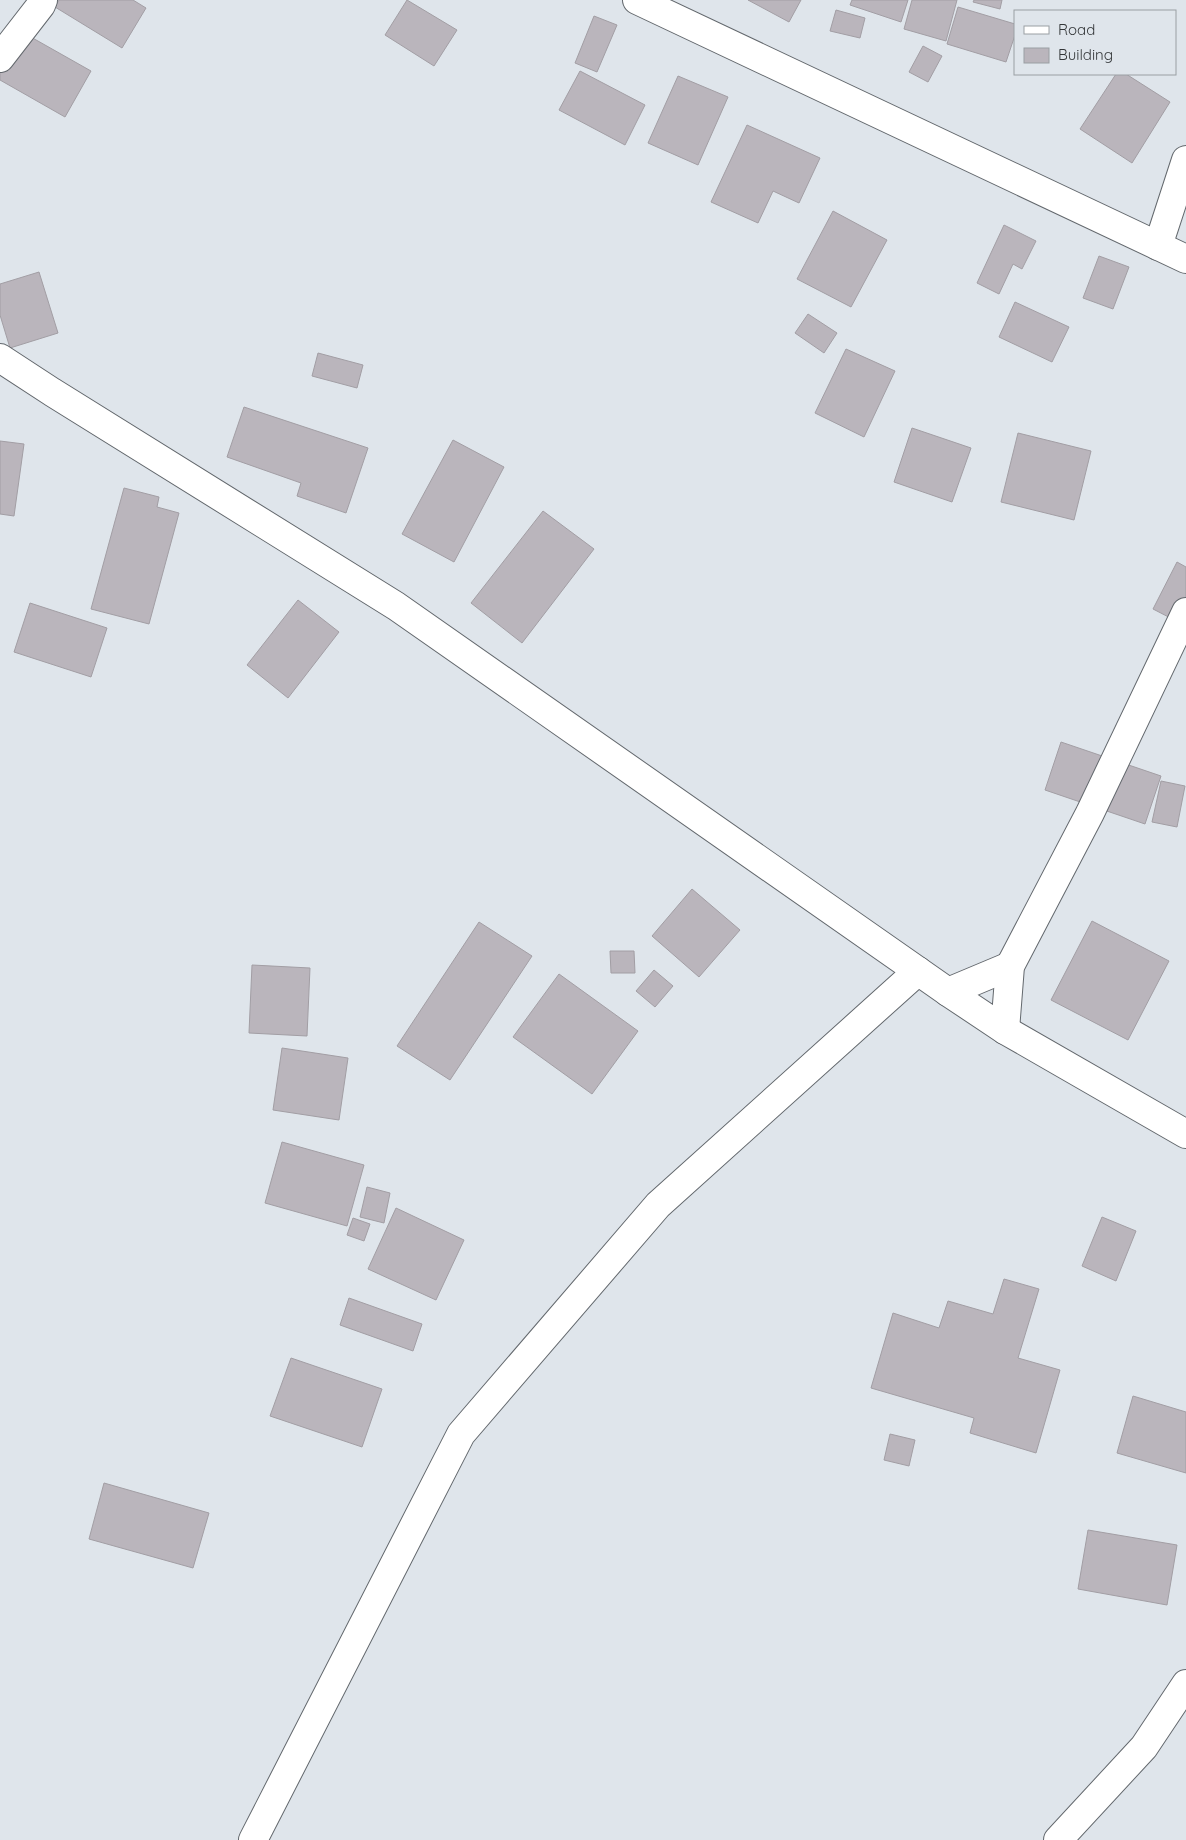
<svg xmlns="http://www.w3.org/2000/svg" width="1186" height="1840" viewBox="0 0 1186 1840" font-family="Quicksand,sans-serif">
<rect width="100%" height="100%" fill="#dfe5eb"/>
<g fill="#bab5bc" stroke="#a29ea4">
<path d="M 59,0 L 133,0 L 146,8 L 122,48 L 55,7 Z"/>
<path d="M 407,0 L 457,30 L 434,66 L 385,35 Z"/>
<path d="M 748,0 L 801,0 L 789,22 Z"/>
<path d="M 852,0 L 908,0 L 901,22 L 850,5 Z"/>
<path d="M 912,0 L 957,0 L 946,41 L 904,29 Z"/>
<path d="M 974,0 L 1002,0 L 1000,9 L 973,2 Z"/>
<path d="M 958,7 L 1015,24 L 1015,35 L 1006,62 L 947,44 Z"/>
<path d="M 836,10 L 865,18 L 860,38 L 830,31 Z"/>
<path d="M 594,16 L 617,25 L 597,72 L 575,63 Z"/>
<path d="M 22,32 L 91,71 L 65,117 L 0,80 L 0,69 Z"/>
<path d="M 923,46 L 942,56 L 928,82 L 909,72 Z"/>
<path d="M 580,71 L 645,105 L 625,145 L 559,110 Z"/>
<path d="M 1116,74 L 1126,74 L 1170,102 L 1132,163 L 1080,129 Z"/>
<path d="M 678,76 L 728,97 L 698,165 L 648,143 Z"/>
<path d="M 747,125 L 820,158 L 799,203 L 773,191 L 758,223 L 711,202 Z"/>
<path d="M 833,211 L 887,240 L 851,307 L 797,279 Z"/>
<path d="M 1004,225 L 1036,241 L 1022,269 L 1013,264 L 999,294 L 977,283 Z"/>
<path d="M 1099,256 L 1129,267 L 1113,309 L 1083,298 Z"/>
<path d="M 39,272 L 58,333 L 10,348 L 0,315 L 0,284 Z"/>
<path d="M 1015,302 L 1069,327 L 1052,362 L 999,337 Z"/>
<path d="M 808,314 L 837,333 L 824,353 L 795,333 Z"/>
<path d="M 846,349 L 895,371 L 864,437 L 815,413 Z"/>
<path d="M 318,353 L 363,365 L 357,388 L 312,376 Z"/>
<path d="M 244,407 L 368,448 L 346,513 L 297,496 L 301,483 L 227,457 Z"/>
<path d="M 912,428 L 971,448 L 952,502 L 894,482 Z"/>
<path d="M 1018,433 L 1091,451 L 1074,520 L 1001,502 Z"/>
<path d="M 453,440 L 504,467 L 454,562 L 402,534 Z"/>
<path d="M 0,441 L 24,444 L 14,516 L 0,514 Z"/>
<path d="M 124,488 L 159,497 L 157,507 L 179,513 L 149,624 L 91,609 Z"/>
<path d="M 543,511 L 594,549 L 522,643 L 471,603 Z"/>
<path d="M 1177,562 L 1186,567 L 1186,626 L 1153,609 Z"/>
<path d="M 298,600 L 339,632 L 288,698 L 247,665 Z"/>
<path d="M 30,603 L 107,628 L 91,677 L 14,652 Z"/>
<path d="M 1061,742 L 1161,776 L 1145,824 L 1045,790 Z"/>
<path d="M 1161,781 L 1185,786 L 1177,827 L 1152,822 Z"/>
<path d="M 692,889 L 740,930 L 699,977 L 652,936 Z"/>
<path d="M 1092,921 L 1169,961 L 1128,1040 L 1051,1000 Z"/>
<path d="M 479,922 L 532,956 L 450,1080 L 397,1046 Z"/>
<path d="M 610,951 L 634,951 L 635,973 L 611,973 Z"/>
<path d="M 252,965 L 310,968 L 307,1036 L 249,1033 Z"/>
<path d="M 654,970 L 673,986 L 655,1007 L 636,991 Z"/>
<path d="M 559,974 L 638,1031 L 592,1094 L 513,1037 Z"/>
<path d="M 282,1048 L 348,1058 L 339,1120 L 273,1110 Z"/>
<path d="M 282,1142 L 364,1165 L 347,1226 L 265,1203 Z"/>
<path d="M 367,1187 L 390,1193 L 384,1223 L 360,1217 Z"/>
<path d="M 396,1208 L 464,1240 L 436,1300 L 368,1269 Z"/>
<path d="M 1102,1217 L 1136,1231 L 1116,1281 L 1082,1266 Z"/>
<path d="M 353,1218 L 370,1224 L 364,1241 L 347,1235 Z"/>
<path d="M 1004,1279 L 1039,1289 L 1018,1358 L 1060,1370 L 1036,1453 L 970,1433 L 974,1418 L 871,1388 L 893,1313 L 939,1328 L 948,1301 L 993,1314 Z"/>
<path d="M 349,1298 L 422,1324 L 413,1351 L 340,1325 Z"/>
<path d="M 291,1358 L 382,1389 L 362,1447 L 270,1416 Z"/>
<path d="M 1133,1396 L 1186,1412 L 1186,1473 L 1117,1453 Z"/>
<path d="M 890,1434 L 915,1440 L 909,1466 L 884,1460 Z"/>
<path d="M 104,1483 L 209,1513 L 193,1568 L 89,1539 Z"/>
<path d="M 1088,1530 L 1177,1545 L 1167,1605 L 1078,1589 Z"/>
</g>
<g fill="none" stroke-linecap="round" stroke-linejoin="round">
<g stroke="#63686d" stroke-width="30">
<g id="minor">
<path d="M 637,0 L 1186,259"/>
<path d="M 0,58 L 41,5 L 43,0"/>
<path d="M 1158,246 L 1186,160"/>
<path d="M 0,358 L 52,392 L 396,606 L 948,992 L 1005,1030 L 1186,1134"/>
<path d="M 948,992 L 1010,966"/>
<path d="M 1005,1030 L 1010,966 L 1090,813 L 1186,612"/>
<path d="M 253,1840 L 461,1434 L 658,1205 L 918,971"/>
<path d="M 1058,1840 L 1144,1747 L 1186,1684"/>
</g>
</g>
<use href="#minor" stroke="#fff" stroke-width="28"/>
</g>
<rect x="1014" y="10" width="162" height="65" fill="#dfe5eb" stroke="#9a9fa3"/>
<rect x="1024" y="26" width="25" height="8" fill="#ffffff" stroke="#9a9fa3"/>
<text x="1058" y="35" font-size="15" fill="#333638">Road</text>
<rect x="1024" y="48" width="25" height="15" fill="#bab5bc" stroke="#9a9fa3"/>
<text x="1058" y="60" font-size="15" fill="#333638">Building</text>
</svg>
